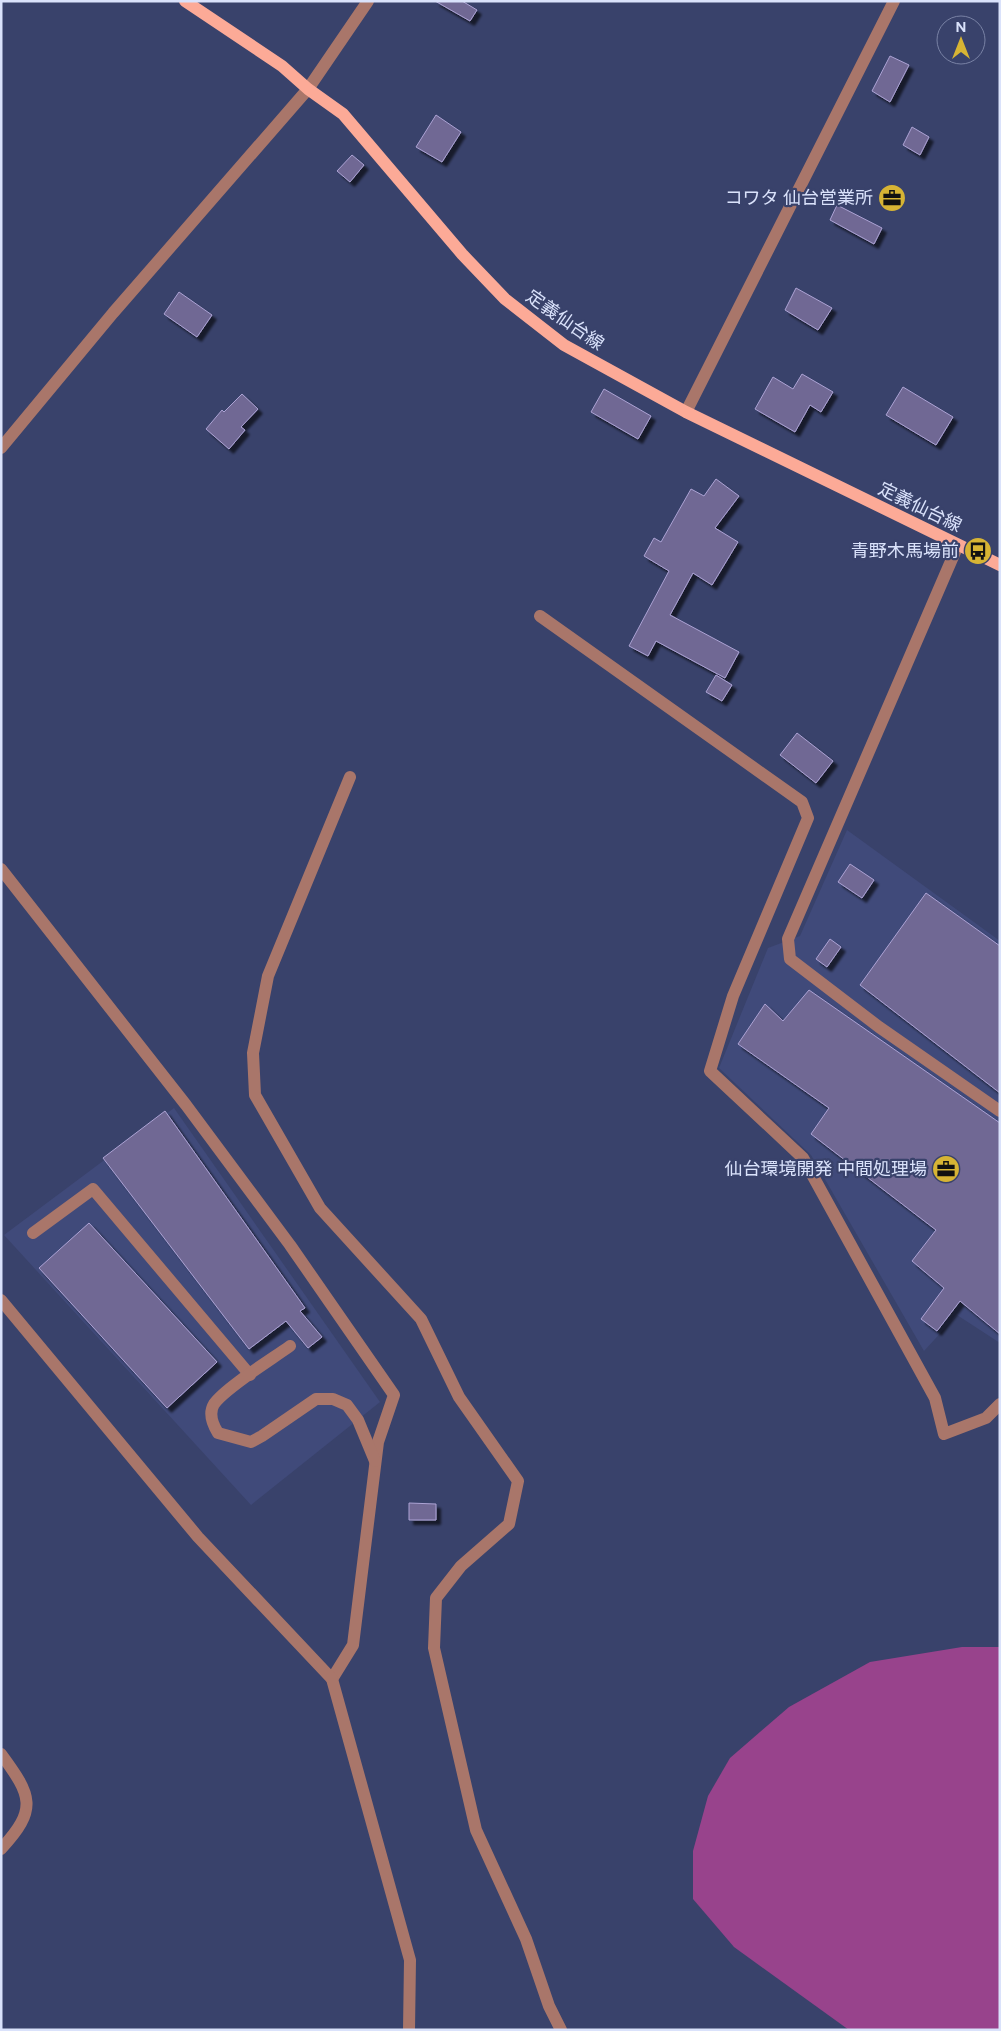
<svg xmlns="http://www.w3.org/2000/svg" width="1001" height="2031" viewBox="0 0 1001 2031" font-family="Figtree,'Noto Sans JP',sans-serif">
<defs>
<filter id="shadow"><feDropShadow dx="4.5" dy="4.5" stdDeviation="1" flood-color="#0009"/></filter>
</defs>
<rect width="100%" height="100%" fill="#39426b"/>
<g fill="#404a7a">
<path d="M 847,830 L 1000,941 L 1000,1343 L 957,1315 L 924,1351 L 811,1155 L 719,1068 L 768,948 L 800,936 Z"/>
<path d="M 174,1108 L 380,1402 L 251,1505 L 4,1235 Z"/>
</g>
<path fill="#98438c" d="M 962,1647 L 1000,1647 L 1000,2030 L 849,2030 L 734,1947 L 693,1899 L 693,1851 L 708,1796 L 730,1758 L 789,1707 L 870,1662 Z"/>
<g fill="#706794" stroke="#aca3d4" filter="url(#shadow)">
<path d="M 435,1 L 462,1 L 477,10 L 470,21 Z"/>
<path d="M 890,56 L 909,65 L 890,102 L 872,91 Z"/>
<path d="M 436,115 L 461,132 L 442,162 L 416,147 Z"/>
<path d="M 912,127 L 929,137 L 920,155 L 903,145 Z"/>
<path d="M 352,155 L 364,165 L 350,182 L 337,171 Z"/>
<path d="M 837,205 L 882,228 L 874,244 L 830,220 Z"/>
<path d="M 796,288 L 832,308 L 818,330 L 785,310 Z"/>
<path d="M 179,292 L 212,315 L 197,337 L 164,314 Z"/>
<path d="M 802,374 L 833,392 L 821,412 L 810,405 L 795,432 L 755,409 L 773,377 L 793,389 Z"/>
<path d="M 903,387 L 953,417 L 936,445 L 886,415 Z"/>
<path d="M 604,389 L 651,416 L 638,439 L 591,412 Z"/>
<path d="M 242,394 L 258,409 L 241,427 L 245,430 L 229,449 L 206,429 L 222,410 L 224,412 Z"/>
<path d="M 716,479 L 739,496 L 715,528 L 738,542 L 712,585 L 693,573 L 670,615 L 739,652 L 725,678 L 656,641 L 648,656 L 629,646 L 669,571 L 644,556 L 654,538 L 661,542 L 691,489 L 704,496 Z"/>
<path d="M 716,675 L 732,685 L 722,701 L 706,692 Z"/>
<path d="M 797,733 L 833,761 L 816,783 L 780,755 Z"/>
<path d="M 850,864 L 874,880 L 862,898 L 838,882 Z"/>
<path d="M 926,893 L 1000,946 L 1000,1093 L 860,985 Z"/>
<path d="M 830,939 L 841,947 L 827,967 L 816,959 Z"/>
<path d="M 809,990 L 1000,1123 L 1000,1334 L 960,1301 L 937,1331 L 921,1319 L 944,1288 L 912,1261 L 936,1230 L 811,1134 L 829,1108 L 738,1044 L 765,1004 L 783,1021 Z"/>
<path d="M 165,1111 L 305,1308 L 300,1311 L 322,1337 L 308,1348 L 286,1321 L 249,1349 L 103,1158 Z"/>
<path d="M 89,1223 L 217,1362 L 167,1408 L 39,1268 Z"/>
<path d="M 409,1503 L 436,1504 L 436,1520 L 409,1520 Z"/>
</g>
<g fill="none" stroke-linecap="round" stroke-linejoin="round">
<g stroke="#a9766a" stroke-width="12">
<path d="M 686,412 L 894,1"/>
<path d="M 1,448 L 113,313 L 308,89 L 368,1"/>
<path d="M 958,545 L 788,939 L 790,959 L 879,1027 L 1000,1111"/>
<path d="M 540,616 L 802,802 L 808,818 L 733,996 L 710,1071 L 803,1158 L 935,1398 L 944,1434 L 986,1418 L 1000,1404"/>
<path d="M 350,777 L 268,976 L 253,1053 L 255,1095 L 320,1208 L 421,1319 L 459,1397 L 518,1481 L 509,1524 L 461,1566 L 436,1598 L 434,1648 L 476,1830 L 526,1939 L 549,2006 L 561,2030"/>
<path d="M 1,869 L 186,1105 L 290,1245 L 394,1395 L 378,1442 L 353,1645 L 332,1679"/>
<path d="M 33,1233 L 93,1189 L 250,1375"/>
<path d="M 1,1300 L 198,1537 L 332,1679 L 410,1960 L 409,2030"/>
<path d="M 290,1346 C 272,1359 225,1388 214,1404 C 208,1414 213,1425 218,1433 L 251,1442 L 262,1436 L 316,1399 L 333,1399 L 347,1405 L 358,1420 L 375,1461"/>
<path d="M 1,1754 C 32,1796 38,1809 1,1849"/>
</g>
<path stroke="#fcaa97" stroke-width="12" d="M 185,1 L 282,66 L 308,89 L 343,114 L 462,254 L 505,299 L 564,345 L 686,412 L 1000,565"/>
</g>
<defs>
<g id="office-disc" transform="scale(1.4375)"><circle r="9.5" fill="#d7b434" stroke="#39426b"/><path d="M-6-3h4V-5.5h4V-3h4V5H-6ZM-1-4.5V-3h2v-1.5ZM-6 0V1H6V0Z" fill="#111"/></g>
<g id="bus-disc" transform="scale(1.4375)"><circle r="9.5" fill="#d7b434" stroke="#39426b"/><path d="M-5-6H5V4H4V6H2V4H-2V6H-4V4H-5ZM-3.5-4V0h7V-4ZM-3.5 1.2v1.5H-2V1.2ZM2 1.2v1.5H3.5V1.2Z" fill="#111"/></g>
</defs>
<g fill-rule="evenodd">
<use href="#office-disc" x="892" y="198"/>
<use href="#bus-disc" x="978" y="551"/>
<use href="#office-disc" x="946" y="1169"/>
</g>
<g text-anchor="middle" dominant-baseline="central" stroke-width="4.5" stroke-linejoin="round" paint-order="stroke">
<g font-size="18" fill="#dae2fb" stroke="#39426b" text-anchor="end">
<text x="873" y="198">コワタ 仙台営業所</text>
<text x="959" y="551">青野木馬場前</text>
<text x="927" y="1169">仙台環境開発 中間処理場</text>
</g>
<g font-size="18" fill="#dae2fb" stroke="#39426b">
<text transform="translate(565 320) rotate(35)">定義仙台線</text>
<text transform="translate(920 507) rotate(26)">定義仙台線</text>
</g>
</g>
<rect width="1001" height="2031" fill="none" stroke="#dae2fb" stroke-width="5"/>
<g transform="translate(961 40)"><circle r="24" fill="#39426b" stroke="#7982a5"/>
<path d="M0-4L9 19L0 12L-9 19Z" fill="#d7b434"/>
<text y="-8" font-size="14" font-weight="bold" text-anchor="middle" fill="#dae2fb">N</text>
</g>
</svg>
